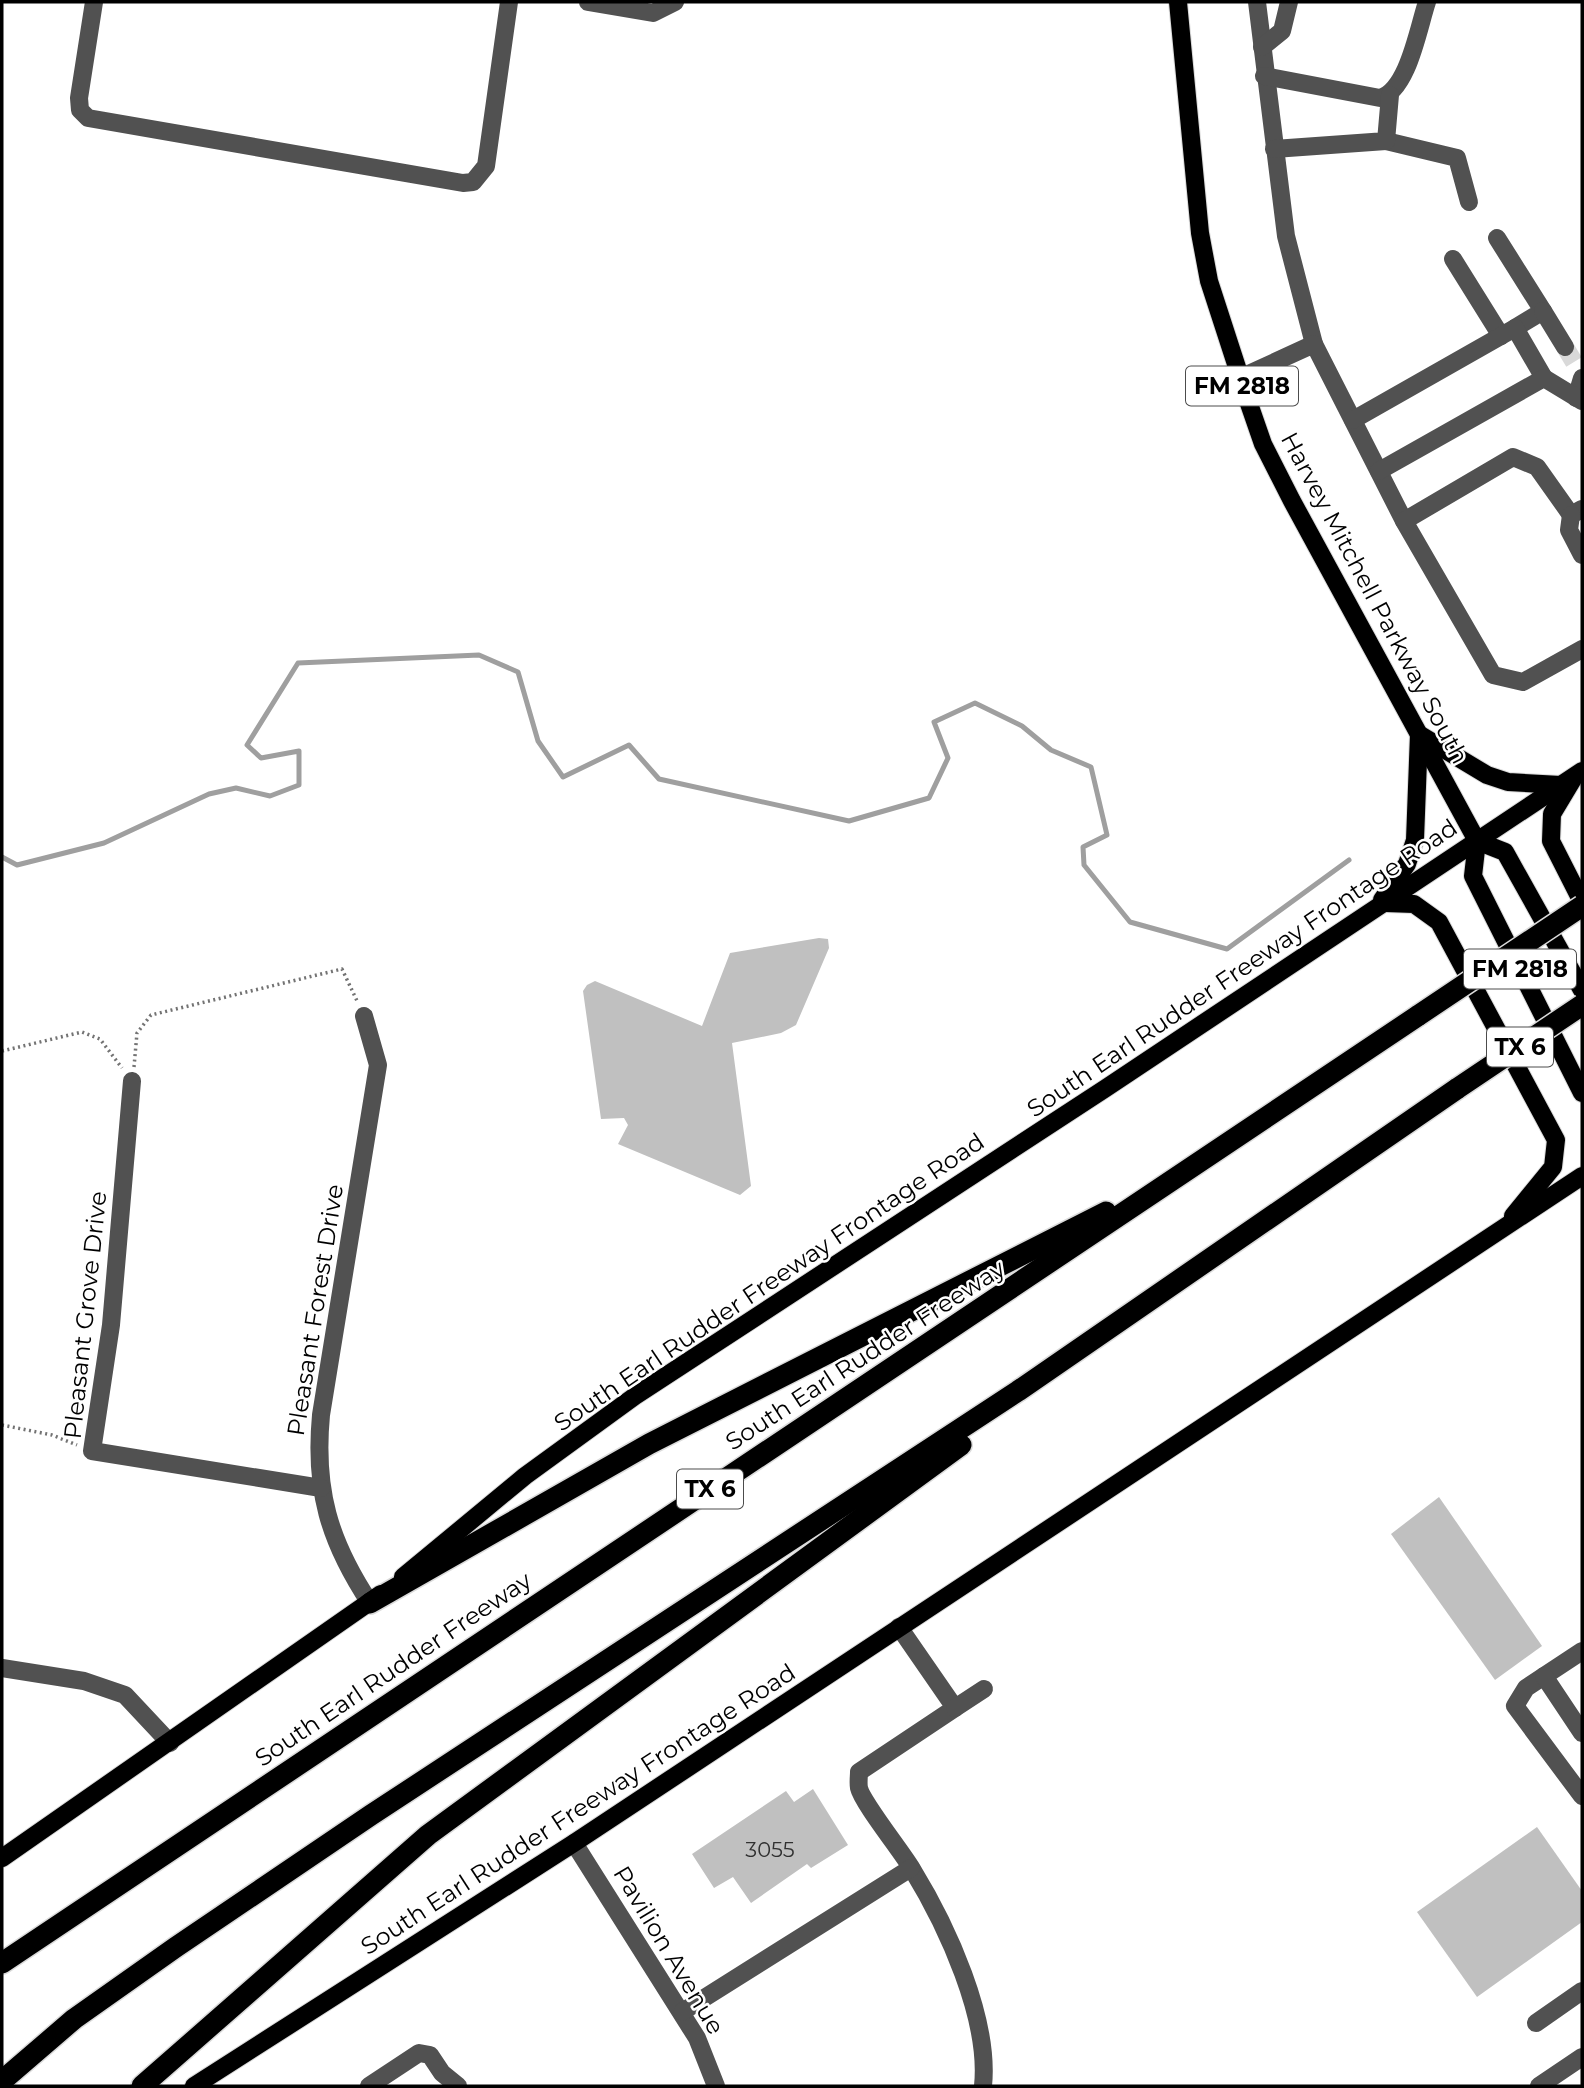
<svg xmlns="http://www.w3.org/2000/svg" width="1584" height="2088" viewBox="0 0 1584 2088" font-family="Montserrat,sans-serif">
<rect width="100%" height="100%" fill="#fff"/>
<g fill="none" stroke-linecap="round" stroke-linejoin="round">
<path stroke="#9f9f9f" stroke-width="5" d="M 2,857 L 17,865 L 104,843 L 209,794 L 236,788 L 270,796 L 299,785 L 299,751 L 261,758 L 247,745 L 298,663 L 479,655 L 518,672 L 538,741 L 563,777 L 629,745 L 659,779 L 849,821 L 929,798 L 948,758 L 934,722 L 975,703 L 1022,726 L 1051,750 L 1091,767 L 1107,835 L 1083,847 L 1084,865 L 1130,922 L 1227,949 L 1349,860"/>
</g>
<g fill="#c0c0c0">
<path d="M 819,938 L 828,939 L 829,948 L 796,1025 L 781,1033 L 732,1043 L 751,1186 L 740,1195 L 618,1144 L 628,1125 L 624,1118 L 601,1119 L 583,991 L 587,985 L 595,981 L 702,1026 L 730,953 Z"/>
<path d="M 1439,1497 L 1542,1646 L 1495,1680 L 1391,1534 Z"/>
<path d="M 813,1789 L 848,1845 L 811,1868 L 807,1864 L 751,1903 L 733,1877 L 714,1888 L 692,1854 L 786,1791 L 794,1802 Z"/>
<path d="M 1537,1827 L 1582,1891 L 1582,1922 L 1477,1997 L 1417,1912 Z"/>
</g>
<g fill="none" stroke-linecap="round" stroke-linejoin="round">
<path stroke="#d9d9d9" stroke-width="18" stroke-dasharray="18 9" stroke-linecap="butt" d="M 1565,347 L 1574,362"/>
<g stroke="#dbdbdb" stroke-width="20">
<g id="major">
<path d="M 1178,2 L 1200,233 L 1209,281 L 1246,395 L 1263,444 L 1292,501 L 1477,841 L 1473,876 L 1582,1093"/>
<path d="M 1422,736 L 1487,775 L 1508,782 L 1561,785"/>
<path d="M 1573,779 L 1552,814 L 1551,841 L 1582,902"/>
<path d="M 1477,841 L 1505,852 L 1582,990"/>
<path d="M 1382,900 L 1407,864 L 1415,840 L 1419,734"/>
<path d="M 1385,903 L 1414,904 L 1439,922 L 1556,1140 L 1553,1167 L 1513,1216"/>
<path d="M 403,1577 L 525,1476 L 635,1396 L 1106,1088 L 1582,771"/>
<path d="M 2,1858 L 381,1594"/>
<path d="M 194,2086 L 574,1843 L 1582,1176"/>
</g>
</g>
<g stroke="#dbdbdb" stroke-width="24">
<g id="highway">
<path d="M 370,1603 L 649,1444 L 1106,1212"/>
<path d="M 2,1963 L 1419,1015"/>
<path d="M 2,2081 L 74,2019 L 176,1947 L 371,1815 L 1018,1391 L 1458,1088"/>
<path d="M 142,2086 L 428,1835 L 961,1445"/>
</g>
</g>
<g stroke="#737373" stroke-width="3.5" stroke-dasharray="2 3.5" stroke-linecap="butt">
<path d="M 2,1051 L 82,1032 L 100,1039 L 122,1068"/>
<path d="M 134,1067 L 137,1033 L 151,1015 L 342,969 L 358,1003"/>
<path d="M 2,1425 L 52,1435 L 77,1445"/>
</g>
<g stroke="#515151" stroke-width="18">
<path d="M 94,2 L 79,98 L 80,110 L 88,118 L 463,183 L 473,182 L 486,166 L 509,2"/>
<path d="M 588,2 L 653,13 L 675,2"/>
<path d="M 1257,2 L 1286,236 L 1314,344"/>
<path d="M 1262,47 L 1282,31 L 1289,2"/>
<path d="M 1264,76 L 1380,98 C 1408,90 1418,29 1427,2"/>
<path d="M 1386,141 L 1457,158 L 1469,202"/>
<path d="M 1274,149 L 1386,141 L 1390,95"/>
<path d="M 1497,238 L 1543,311 L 1515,328"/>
<path d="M 1453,259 L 1501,336"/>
<path d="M 1543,311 L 1565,347"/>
<path d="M 1240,378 L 1314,344 L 1404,521"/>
<path d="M 1576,398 L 1582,378"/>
<path d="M 1353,420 L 1515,328 L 1544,378"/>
<path d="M 1379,471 L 1544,378 L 1582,401"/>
<path d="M 1582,509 L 1571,515 L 1537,467 L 1513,457 L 1404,521 L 1493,675 L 1523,682 L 1582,649"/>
<path d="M 1571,515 L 1569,530 L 1582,555"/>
<path d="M 364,1016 L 378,1065 L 321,1415 C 314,1490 329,1541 370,1603"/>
<path d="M 132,1081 L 111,1325 L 92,1451 L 321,1488"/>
<path d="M 899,1627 L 955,1708 L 859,1772 C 859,1776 858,1783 859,1788 C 862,1802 902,1852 912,1869 C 947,1926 990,2019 983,2086"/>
<path d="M 1582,1651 L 1526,1688 L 1515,1706 L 1582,1796"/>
<path d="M 2,1668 L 84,1681 L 125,1695 L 170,1743"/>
<path d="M 1544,1676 L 1582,1733"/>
<path d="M 955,1708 L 984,1689"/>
<path d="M 574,1843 L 697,2038 L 716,2086"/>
<path d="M 682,2012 L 911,1868"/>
<path d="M 1536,2023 L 1582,1991"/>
<path d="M 369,2086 L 419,2053 L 430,2055 L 442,2073 L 458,2086"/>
<path d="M 1539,2086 L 1582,2057"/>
</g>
<use href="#major" stroke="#000" stroke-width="18"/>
<use href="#highway" stroke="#000" stroke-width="21"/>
<g stroke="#dbdbdb" stroke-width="24" stroke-linecap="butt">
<g id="highway-bridge">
<path d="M 1419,1015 L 1582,906"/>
<path d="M 1458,1088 L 1582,1005"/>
</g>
</g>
<use href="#highway-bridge" stroke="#000" stroke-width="21"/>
</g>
<g text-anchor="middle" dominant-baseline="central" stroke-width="5" stroke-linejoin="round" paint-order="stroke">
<g font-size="21" fill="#303030">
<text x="770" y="1849">3055</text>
</g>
<g fill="#fff" stroke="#4c4c4c" stroke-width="2">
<rect x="1186" y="366.5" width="112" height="39" rx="5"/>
<rect x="1464" y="949.5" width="112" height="39" rx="5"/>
<rect x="1487" y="1027.5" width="66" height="39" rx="5"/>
<rect x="677" y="1469.5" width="66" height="39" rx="5"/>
</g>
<g font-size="23" font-weight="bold" fill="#000">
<text x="1242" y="386">FM 2818</text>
<text x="1520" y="969">FM 2818</text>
<text x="1520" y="1047">TX 6</text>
<text x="710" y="1489">TX 6</text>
</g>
<g font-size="24" fill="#000" stroke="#fff">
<text transform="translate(1375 598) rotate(62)">Harvey Mitchell Parkway South</text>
<text transform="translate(1242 968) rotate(-34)">South Earl Rudder Freeway Frontage Road</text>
<text transform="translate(769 1282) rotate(-34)">South Earl Rudder Freeway Frontage Road</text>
<text transform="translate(315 1310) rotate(-81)">Pleasant Forest Drive</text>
<text transform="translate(85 1315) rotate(-84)">Pleasant Grove Drive</text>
<text transform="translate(865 1355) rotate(-33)">South Earl Rudder Freeway</text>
<text transform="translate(393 1669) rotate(-34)">South Earl Rudder Freeway</text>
<text transform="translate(578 1809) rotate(-33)">South Earl Rudder Freeway Frontage Road</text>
<text transform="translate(669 1950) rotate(59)">Pavilion Avenue</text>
</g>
</g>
<rect width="1584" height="2088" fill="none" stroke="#000000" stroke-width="7"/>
</svg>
